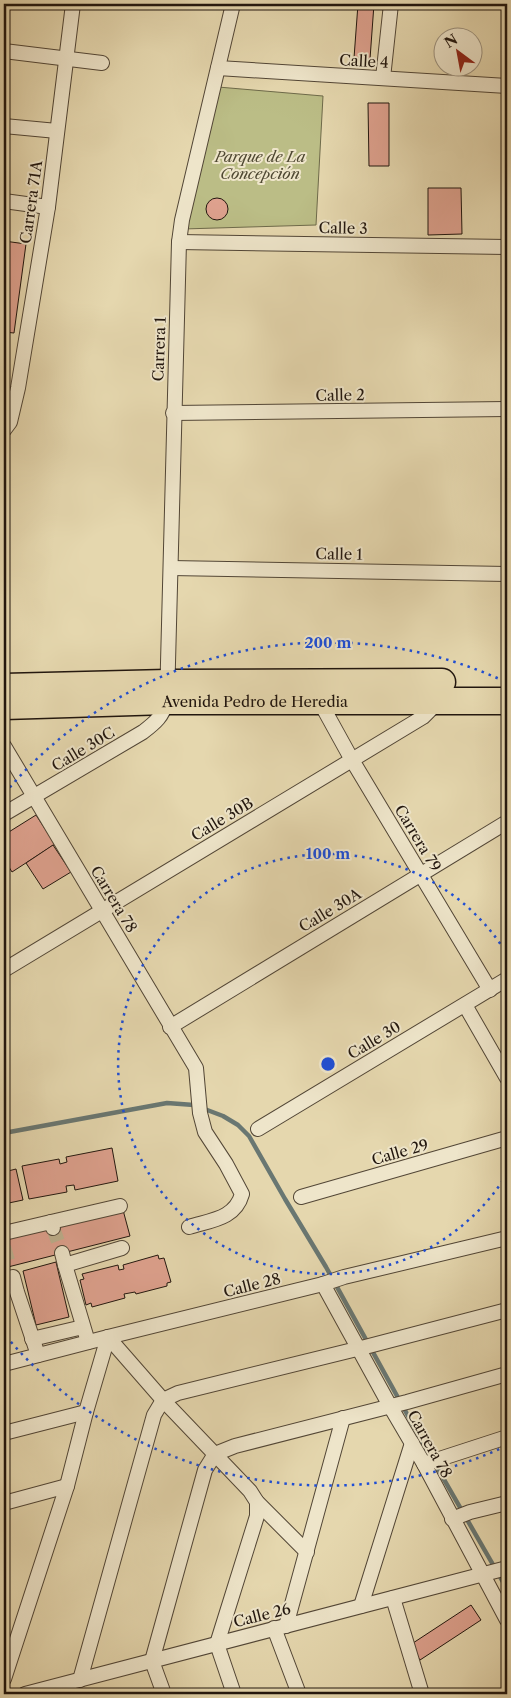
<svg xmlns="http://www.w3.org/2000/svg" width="511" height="1698" viewBox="0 0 511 1698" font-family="'Libre Caslon Text',serif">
<rect width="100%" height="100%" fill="#e5d7ae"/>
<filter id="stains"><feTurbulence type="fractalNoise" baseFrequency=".004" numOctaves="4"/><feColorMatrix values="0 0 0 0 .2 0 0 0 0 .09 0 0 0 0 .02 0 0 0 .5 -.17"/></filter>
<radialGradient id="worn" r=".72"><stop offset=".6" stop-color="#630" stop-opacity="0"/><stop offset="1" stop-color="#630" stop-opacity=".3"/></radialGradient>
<path fill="#bbbd86" stroke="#6e6a4a" d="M 218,87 L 323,96 L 316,225 L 183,229 Z"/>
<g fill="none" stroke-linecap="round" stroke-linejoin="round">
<path stroke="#697772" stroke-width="4.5" d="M 4,1133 L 167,1103 L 194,1105 L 223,1116 L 238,1125 L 249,1136 L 285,1199 L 326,1267 L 423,1443 L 507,1589"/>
</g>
<g fill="#dea18e" stroke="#21160e">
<path d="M 358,4 L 374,4 L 370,59 L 354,58 Z"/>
<path d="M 368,103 L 389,103 L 389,166 L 369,166 Z"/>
<path d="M 428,188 L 461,188 L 462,234 L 428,235 Z"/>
<circle cx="217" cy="209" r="11"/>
<path d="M 4,241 L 26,244 L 14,333 L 4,332 Z"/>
<path d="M 36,815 L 55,844 L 12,872 L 4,859 L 4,835 Z"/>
<path d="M 53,845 L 71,872 L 43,889 L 26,863 Z"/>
<path d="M 112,1148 L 118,1181 L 75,1190 L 74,1185 L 66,1186 L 67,1192 L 29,1199 L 22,1166 L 59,1159 L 60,1164 L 67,1162 L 66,1157 Z"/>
<path d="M 16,1169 L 23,1200 L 4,1204 L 4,1172 Z"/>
<path d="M 123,1210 L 130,1236 L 4,1268 L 4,1240 Z"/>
<path d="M 158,1255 L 159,1259 L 164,1258 L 171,1282 L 167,1283 L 167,1286 L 136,1294 L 135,1292 L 124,1294 L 125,1298 L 92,1307 L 91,1303 L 86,1305 L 80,1280 L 84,1279 L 82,1274 L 118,1265 L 119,1270 L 124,1269 L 123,1265 Z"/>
<path d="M 56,1262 L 69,1317 L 36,1325 L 23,1271 Z"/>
<path d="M 471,1605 L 481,1620 L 420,1660 L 410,1645 Z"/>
</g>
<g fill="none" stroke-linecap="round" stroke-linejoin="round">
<g stroke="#beb08e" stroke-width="14" stroke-dasharray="14 7" stroke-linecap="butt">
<path d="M 53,1228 L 62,1253"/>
<path d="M 4,1247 L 10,1267"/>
</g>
<g stroke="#524636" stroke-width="16">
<g id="street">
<path d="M 4,51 L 102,63"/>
<path d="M 218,68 L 507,86"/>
<path d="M 383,78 L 391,4"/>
<path d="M 4,126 L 57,131"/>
<path d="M 4,201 L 48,207"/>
<path d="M 179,242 L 507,247"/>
<path d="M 173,413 L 507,409"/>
<path d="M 4,430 L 10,422 L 18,388 L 48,207 L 73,4"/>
<path d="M 171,568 L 507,574"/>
<path d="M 320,702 L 352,760 L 490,990"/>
<path d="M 4,746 L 196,1068 L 200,1113 L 205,1132 L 226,1164 L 242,1194 C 235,1219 211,1220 189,1227"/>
<path d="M 4,814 L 143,732 C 156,722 162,717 167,701 L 179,242 L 182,220 L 233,4"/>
<path d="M 4,970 L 423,717 L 433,707 L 433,700"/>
<path d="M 465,1005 L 507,1078"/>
<path d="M 170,1027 L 507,822"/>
<path d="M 258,1129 L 507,979"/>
<path d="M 301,1197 L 507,1138"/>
<path d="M 53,1228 L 51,1222 L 120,1206"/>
<path d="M 4,1233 L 51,1222"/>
<path d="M 62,1253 L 65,1265"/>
<path d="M 4,1280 L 13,1277 L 17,1292 L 38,1355"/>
<path d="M 323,1284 L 390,1406 L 424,1464 L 507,1620"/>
<path d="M 108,1337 L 163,1400 L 250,1491 L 257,1502 L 307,1552"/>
<path d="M 32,1339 L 83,1327"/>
<path d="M 88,1342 L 65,1265 L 122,1248"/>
<path d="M 4,1364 L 108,1337 L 323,1284 L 344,1277 L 507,1238"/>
<path d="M 4,1433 L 86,1412"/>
<path d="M 424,1464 L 507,1437"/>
<path d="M 4,1503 L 67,1486"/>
<path d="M 452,1519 L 470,1512 L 507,1503"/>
<path d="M 393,1598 L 422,1694"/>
<path d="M 361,1606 L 412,1443"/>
<path d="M 286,1626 L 343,1418"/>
<path d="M 274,1628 L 299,1694"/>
<path d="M 4,1679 L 67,1486 L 86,1412 L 108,1337"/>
<path d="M 80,1680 L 154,1415 L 163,1400 L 178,1393 L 365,1347 L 507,1310"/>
<path d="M 25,1694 L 507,1568"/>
<path d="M 164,1694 L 152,1661 L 205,1470 L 215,1454 L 235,1446 L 407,1402 L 507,1374"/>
<path d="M 234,1694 L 217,1644 L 257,1516 L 257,1502"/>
</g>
</g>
<g stroke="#21160e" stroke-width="29">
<g id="highway">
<path d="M 4,687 L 167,683 L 442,682"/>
<path id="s1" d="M 4,706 L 167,701 L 507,701"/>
</g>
</g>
<use href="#street" stroke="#eee5ca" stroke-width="14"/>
<use href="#highway" stroke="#e5d7ae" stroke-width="26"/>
</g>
<g fill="none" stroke="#1d4ed8" stroke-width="2.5" stroke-dasharray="2.5 5">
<path d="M507 1174A210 210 0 1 1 507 954"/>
<path d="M506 1446A421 421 0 0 1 5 1335M5 793A421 421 0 0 1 506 682"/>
</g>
<g text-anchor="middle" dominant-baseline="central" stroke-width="4" stroke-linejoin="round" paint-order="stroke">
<g font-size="15" fill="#21160e" stroke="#eee5ca">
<text transform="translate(364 61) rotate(3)">Calle 4</text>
<text transform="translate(31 202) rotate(-82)">Carrera 71A</text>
<text transform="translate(343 228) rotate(1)">Calle 3</text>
<text transform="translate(159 349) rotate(-88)">Carrera 1</text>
<text transform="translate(340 395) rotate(-1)">Calle 2</text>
<text transform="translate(339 554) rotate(1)">Calle 1</text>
<text stroke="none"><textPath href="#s1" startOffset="251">Avenida Pedro de Heredia</textPath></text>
<text transform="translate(83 749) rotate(-31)">Calle 30C</text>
<text transform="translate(222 819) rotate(-31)">Calle 30B</text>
<text transform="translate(418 838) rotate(59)">Carrera 79</text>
<text transform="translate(114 899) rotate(59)">Carrera 78</text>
<text transform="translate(330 910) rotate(-31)">Calle 30A</text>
<text transform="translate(374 1040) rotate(-31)">Calle 30</text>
<text transform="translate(400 1152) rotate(-16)">Calle 29</text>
<text transform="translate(252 1285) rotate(-14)">Calle 28</text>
<text transform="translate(430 1444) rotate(61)">Carrera 78</text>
<text transform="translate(262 1615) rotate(-14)">Calle 26</text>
</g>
<g font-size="15" font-style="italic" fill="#4f4832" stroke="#eee5ca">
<text x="260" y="156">Parque de La<tspan x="260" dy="17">Concepción</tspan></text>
</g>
</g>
<circle cx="328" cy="1064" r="8" fill="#1d4ed8" stroke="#eee5ca" stroke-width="2.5"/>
<g font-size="15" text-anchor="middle" font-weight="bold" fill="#1d4ed8" stroke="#eee5ca" stroke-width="4" stroke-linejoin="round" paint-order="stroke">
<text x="328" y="648">200 m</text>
<text x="328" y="859">100 m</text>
</g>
<rect width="511" height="1698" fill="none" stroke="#e5d7ae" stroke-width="20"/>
<rect x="5" y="5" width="501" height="1688" fill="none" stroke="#21160e" stroke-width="2.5"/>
<rect x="10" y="10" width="491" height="1678" fill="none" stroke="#21160e"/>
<g transform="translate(458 52) rotate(328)"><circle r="24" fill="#eee5ca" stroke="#9c927f"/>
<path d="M0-4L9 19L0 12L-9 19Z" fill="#8f2418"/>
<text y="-8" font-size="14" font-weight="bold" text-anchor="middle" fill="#21160e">N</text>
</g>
<rect width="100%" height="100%" filter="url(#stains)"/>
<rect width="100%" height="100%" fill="url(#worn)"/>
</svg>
